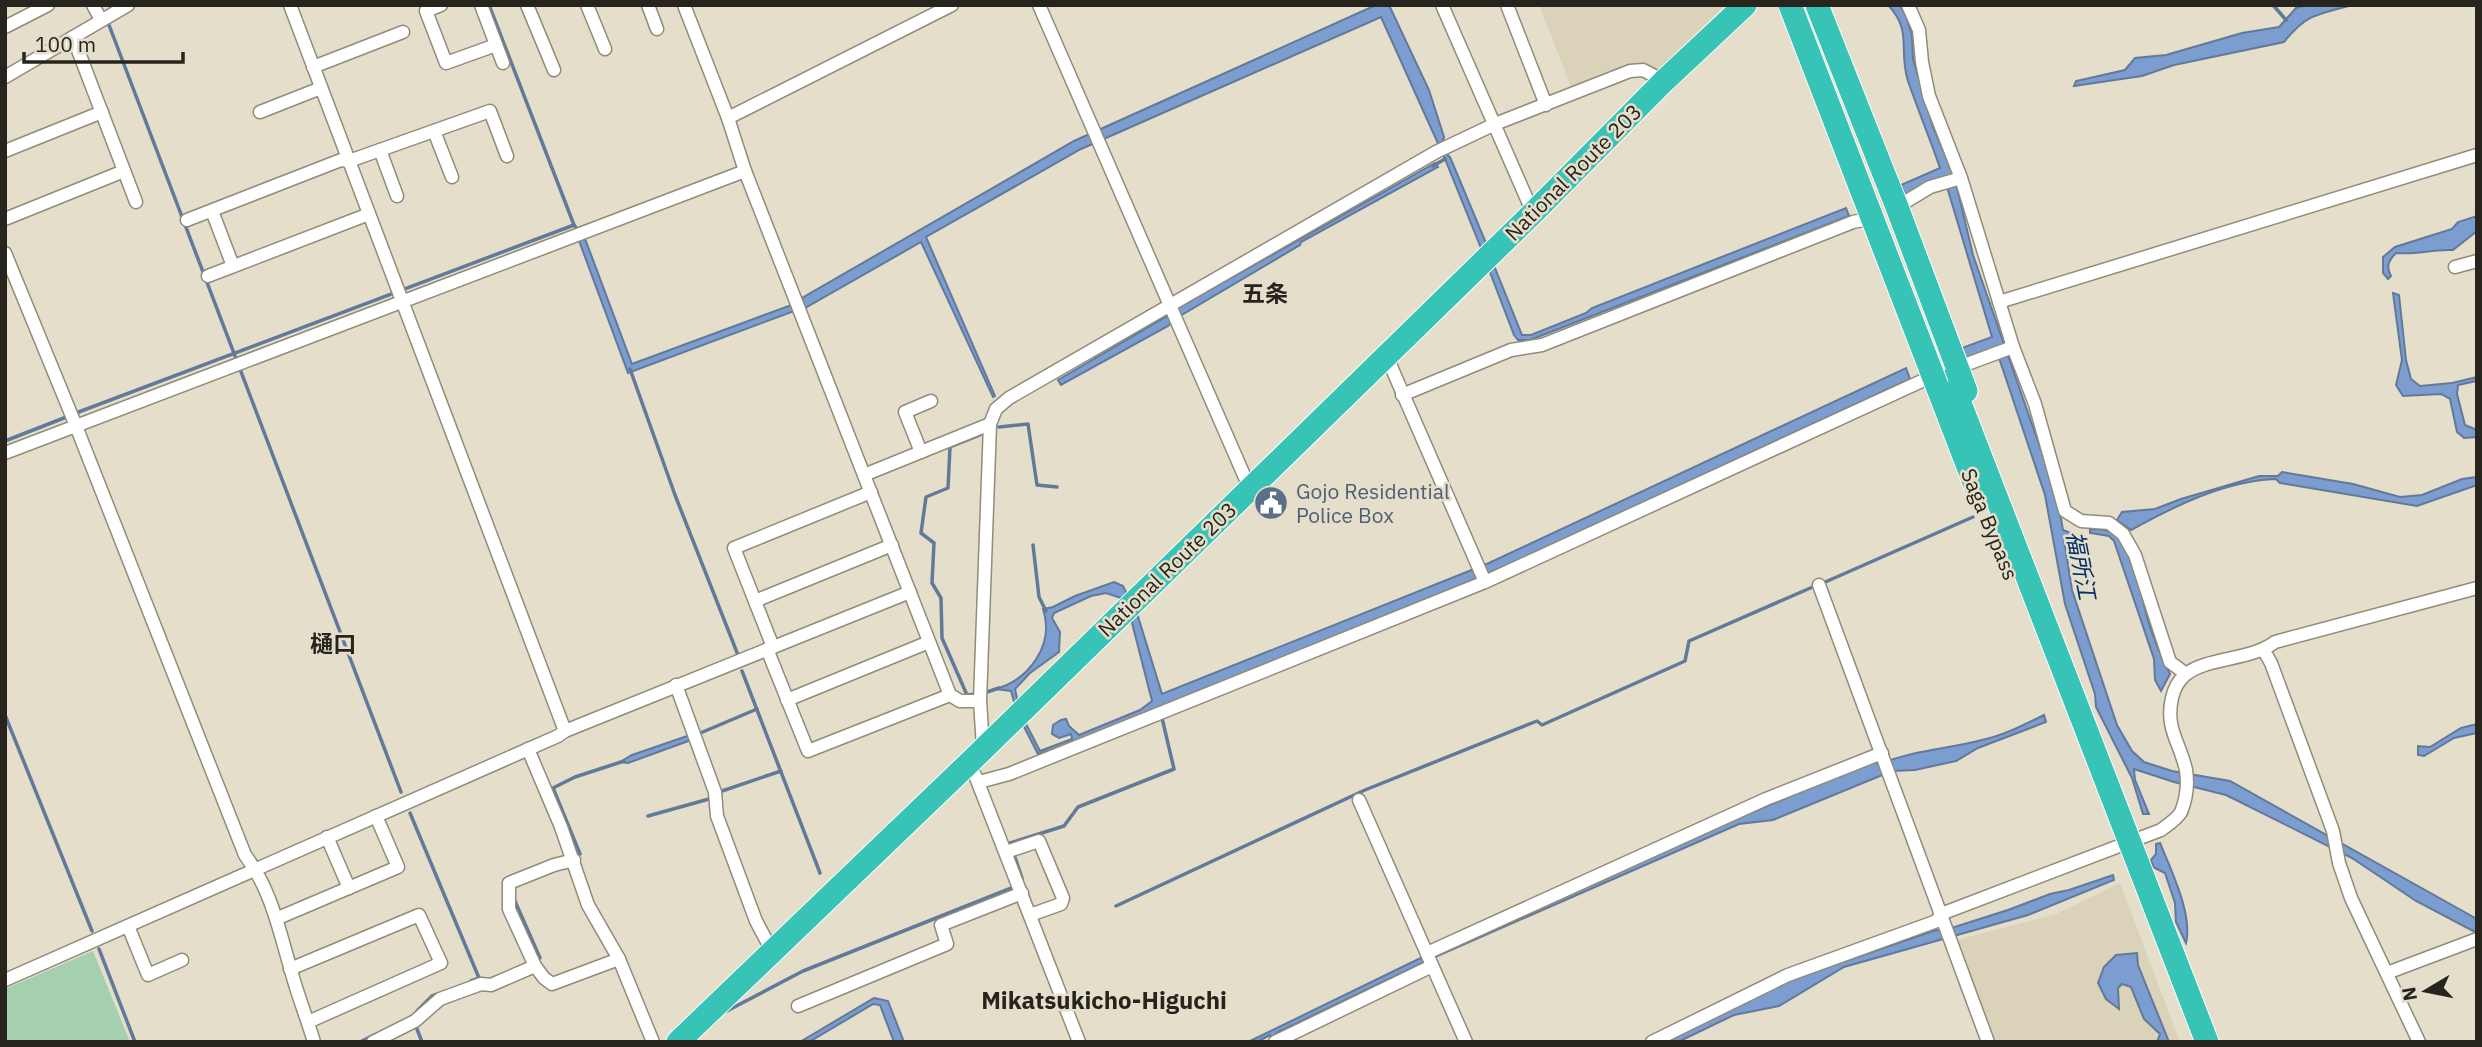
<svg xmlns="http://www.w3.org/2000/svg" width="2482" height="1047" viewBox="0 0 2482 1047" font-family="'IBM Plex Sans','Noto Sans JP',sans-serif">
<rect width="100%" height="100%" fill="#e4decb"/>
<g fill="#dbd3b9">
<path d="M 1539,5 L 1725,5 L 1693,37 L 1661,74 L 1643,64 L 1626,66 L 1572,89 Z"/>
<path d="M 2120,883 L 2180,1042 L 1994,1042 L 1957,940 L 2056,914 Z"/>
</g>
<path fill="#a4d0af" d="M 93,951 L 130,1042 L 5,1042 L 5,989 Z"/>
<g fill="#7b9dcf" stroke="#62799a" stroke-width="2">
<path d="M 1376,5 L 1389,5 L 1429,90 L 1444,137 C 1441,144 1443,152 1450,157 L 1486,243 L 1481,248 L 1445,159 L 1381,17 L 1081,149 L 926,237 L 995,396 L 993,397 L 921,242 L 805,308 L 802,298 L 1074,141 Z"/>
<path d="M 1888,5 L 1900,5 L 1906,16 L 1912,35 L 1913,59 L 1933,127 L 1954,175 L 1973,255 L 2057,496 L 2063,530 L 2073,534 L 2064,539 L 2072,590 L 2117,725 L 2132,751 L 2144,762 L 2172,771 L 2230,781 L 2477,919 L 2477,933 L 2416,901 L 2352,858 L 2226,795 L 2174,782 L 2134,769 L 2135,780 L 2149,814 L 2143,814 L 2132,778 L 2096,707 L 2095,694 L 2065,604 L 2045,495 L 1996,349 L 1966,359 L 1962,348 L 1992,337 L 1944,177 L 1905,195 L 1901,185 L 1940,168 C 1930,139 1918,110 1908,81 C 1898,50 1913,31 1888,5 Z"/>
<path d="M 2306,5 L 2352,5 C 2317,15 2307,13 2284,42 L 2174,65 L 2142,76 L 2074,86 L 2076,81 L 2125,70 L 2135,58 L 2166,55 L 2242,33 L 2279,27 L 2296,8 Z"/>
<path d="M 1435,163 L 1438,167 L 1301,242 L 1300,245 L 1175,319 L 1168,326 L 1061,385 L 1058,380 L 1164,318 L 1173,315 L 1178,308 Z"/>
<path d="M 1846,208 L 1849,216 L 1530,340 L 1518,340 L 1514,335 L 1488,267 L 1493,263 L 1522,335 L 1531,335 L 1586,313 L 1592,308 Z"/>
<path d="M 2477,216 L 2477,231 L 2453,250 C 2431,249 2418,255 2396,253 C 2388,261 2386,267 2391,276 L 2388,279 L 2383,273 L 2383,257 L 2395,247 L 2452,229 L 2458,222 Z"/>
<path d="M 584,236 L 632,364 L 794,304 L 797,310 L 628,373 L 578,238 Z"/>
<path d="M 2393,293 L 2399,295 L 2406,360 L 2411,379 L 2420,386 L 2452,383 L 2477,377 L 2477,381 L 2458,385 L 2457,394 L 2465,425 L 2477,430 L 2477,437 L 2464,438 L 2457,432 L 2450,399 L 2441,394 L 2403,396 L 2396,385 L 2402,360 Z"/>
<path d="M 1906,368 L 1910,379 L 1490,573 L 1070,744 L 1038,754 L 1020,719 L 1023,718 L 1040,751 L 1072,739 L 1071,734 L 1059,738 L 1052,734 L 1053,725 L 1061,720 L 1066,719 L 1069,726 L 1079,735 L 1140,710 L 1152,701 L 1130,615 L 1136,610 L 1162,694 L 1489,563 Z"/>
<path d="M 2282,472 L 2353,484 L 2400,497 L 2422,495 L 2462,479 L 2477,477 L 2477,485 L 2417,506 L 2280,483 L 2276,479 C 2224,481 2175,506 2131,530 L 2117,520 L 2122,512 L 2155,509 L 2181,499 L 2259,476 L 2278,476 Z"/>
<path d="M 2090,529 C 2102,529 2111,529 2120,539 C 2136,554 2141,596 2147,617 C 2153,637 2160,656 2170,674 L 2161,691 L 2155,680 L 2154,659 L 2114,541 L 2109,536 L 2090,533 Z"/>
<path d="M 1114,582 L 1123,586 L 1127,594 L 1124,599 L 1106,593 L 1091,596 L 1054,613 L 1052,618 L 1060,632 L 1059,652 L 1030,673 L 1015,689 L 1018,703 L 1015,705 L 1011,691 L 995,689 C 1029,680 1055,645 1043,609 L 1053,607 L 1075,596 Z"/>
<path d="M 2044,715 L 2046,722 L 1978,748 L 1956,761 L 1915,770 L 1892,771 L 1773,820 L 1739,824 L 1435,957 L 1276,1033 L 1279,1042 L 1273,1042 L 1270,1035 L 1257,1042 L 1248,1042 L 1433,952 L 1635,861 L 1873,762 L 1880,764 C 1913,750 1948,749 1982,740 C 2004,735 2024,725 2044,715 Z"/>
<path d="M 2477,724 L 2477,733 L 2454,738 L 2424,756 L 2418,755 L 2418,746 L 2430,747 L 2461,728 Z"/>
<path d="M 690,735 L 691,740 L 628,763 L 620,762 L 632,755 Z"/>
<path d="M 2160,843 C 2171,870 2193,915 2186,943 L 2176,922 L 2175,903 L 2165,873 L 2153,867 L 2151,860 L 2156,854 L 2156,844 Z"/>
<path d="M 2113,875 L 2114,880 L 2028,915 L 1844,967 L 1779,1006 L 1734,1015 L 1678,1042 L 1657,1042 L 1793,979 L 1936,930 L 1942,931 L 2008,910 L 2050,894 L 2069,890 Z"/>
<path d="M 2137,953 L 2138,965 L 2169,1042 L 2157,1042 L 2160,1034 L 2144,1019 L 2131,987 L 2122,984 L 2118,988 L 2119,1009 L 2106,999 L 2098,983 L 2104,967 L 2116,955 Z"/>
<path d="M 874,998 L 888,1001 L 904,1042 L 894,1042 L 880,1005 L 873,1004 L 809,1042 L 800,1042 Z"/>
</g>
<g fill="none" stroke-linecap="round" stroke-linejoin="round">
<g stroke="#62799a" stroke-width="3.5">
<path d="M 489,5 L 574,225"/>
<path d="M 2273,5 L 2286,20"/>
<path d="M 109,25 L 401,792"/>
<path d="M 1433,166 L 1445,159"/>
<path d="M 630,369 L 675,495 L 738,655"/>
<path d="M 76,413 L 574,225 L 578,230"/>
<path d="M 999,427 L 1028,424 L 1037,485 L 1057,487"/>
<path d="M 5,441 L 69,416"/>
<path d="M 1033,545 L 1039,597 L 1046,611"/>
<path d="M 1823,583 L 1973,517"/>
<path d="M 742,671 L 820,873"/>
<path d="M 984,693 L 999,688"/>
<path d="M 976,694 L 967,695 L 942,638 L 941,598 L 932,583 L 934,543 L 921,533 L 926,497 L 948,488 L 950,447 L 980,435"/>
<path d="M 5,715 L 92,931"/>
<path d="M 698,734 L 757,709"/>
<path d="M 722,791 L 781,771"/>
<path d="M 410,813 L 479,978 L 471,981"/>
<path d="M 648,816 L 709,799"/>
<path d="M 580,854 L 553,788 L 575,777 L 624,761"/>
<path d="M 1022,878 L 1010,843 L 1064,826 L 1078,807 L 1174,769 L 1162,718"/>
<path d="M 514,899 L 540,958"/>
<path d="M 1116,906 L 1365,790 L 1537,721 L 1542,725 L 1685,661 L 1689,641 L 1815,586"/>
<path d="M 99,949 L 135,1042"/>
<path d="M 417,1011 L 432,996 L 438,994"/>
<path d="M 723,1013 L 803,971 L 1014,887"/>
<path d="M 417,1029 L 422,1042"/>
<path d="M 360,1042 L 374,1035"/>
</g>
<g stroke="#918b7a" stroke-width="15">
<g id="street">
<path d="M 93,5 L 101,20"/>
<path d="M 290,5 L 565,731"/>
<path d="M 441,5 L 426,11 L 446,63 L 496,45"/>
<path d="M 481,5 L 503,63"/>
<path d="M 527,5 L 554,70"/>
<path d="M 587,5 L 605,49"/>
<path d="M 648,5 L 657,29"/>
<path d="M 684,5 L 728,118 L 745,171 L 950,695 L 960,701 L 980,701"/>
<path d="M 1039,5 L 1250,489"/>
<path d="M 1442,5 L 1533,213"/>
<path d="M 1507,5 L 1546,105"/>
<path d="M 1908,5 L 1919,30 L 1922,62 L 1929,96 L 1961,178 L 2013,347 L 2035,404 L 2065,511 L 2081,521 L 2109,523 L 2123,534 L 2135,555 L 2170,662 L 2186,674"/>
<path d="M 5,27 L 48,5"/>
<path d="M 73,37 L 136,202"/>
<path d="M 313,67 L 403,32"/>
<path d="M 5,77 L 128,5"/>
<path d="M 260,112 L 321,88"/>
<path d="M 728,118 L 952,5"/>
<path d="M 434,131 L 452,177"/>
<path d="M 380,150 L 397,196"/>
<path d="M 5,151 L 102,112"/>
<path d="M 1897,207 L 1930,187 L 1961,178"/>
<path d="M 212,211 L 233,266"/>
<path d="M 5,219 L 124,171"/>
<path d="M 187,220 L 341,160 L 349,161 L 490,111 L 507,156"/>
<path d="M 5,253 L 76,426 L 245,855 C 271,889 279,930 291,970 C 297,994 307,1018 314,1042"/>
<path d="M 2455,267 L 2477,261"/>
<path d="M 208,276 L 369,214"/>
<path d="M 1999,302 L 2477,155"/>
<path d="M 1386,355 L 1485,582"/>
<path d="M 1402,395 L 1511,350 L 1542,345 L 1853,222 L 1863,220"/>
<path d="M 921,452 L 905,412 L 931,401"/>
<path d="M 5,453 L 745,171"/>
<path d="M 864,475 L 990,424"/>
<path d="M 1819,585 L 1988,1042"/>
<path d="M 755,601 L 892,545"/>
<path d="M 773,647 L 734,548 L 871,492"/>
<path d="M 767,649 L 808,751 L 950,695"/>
<path d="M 2264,651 L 2271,663 L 2333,831 L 2339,863 L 2351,898 L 2419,1042"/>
<path d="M 676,685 L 715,792 L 717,816 L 756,921 L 772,951"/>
<path d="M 787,700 L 929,642"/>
<path d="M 983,747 L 980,701 L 990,424 L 996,409 L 1009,398 L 1436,152 L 1495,124 L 1630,71 L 1643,70 L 1664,81"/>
<path d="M 528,749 L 561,827 L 588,905 L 619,959 L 653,1042"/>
<path d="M 975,775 L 1079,1042"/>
<path d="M 979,782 L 1009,774 L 1485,582 L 1924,380 L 2013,347"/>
<path d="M 1359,800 L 1466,1042"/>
<path d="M 327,837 L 349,888"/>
<path d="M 1006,852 L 1039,841 L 1063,898 L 1061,904 L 1030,915"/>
<path d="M 278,918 L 398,867 L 376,816"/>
<path d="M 128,926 L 148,975 L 182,960"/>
<path d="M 1427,953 L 1766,799 L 1882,753"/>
<path d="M 535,966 L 509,909 L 509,883 L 554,865 L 574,860"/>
<path d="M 290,969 L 419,915 L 441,963 L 308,1022"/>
<path d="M 2387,973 L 2477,939"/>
<path d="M 5,980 L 558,736 L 565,731 L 910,592"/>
<path d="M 798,1006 L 947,944 L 941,925 L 1022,893"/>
<path d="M 373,1042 L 415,1021 L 440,999 L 481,984 L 491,985 L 535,966 L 544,978 L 552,984 L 619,959"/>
<path d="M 1275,1042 L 1432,966"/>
<path d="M 1652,1042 L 1788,975 L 1937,921 L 1941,914 L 2161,830 C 2168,825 2177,819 2181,812 C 2186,800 2188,784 2186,770 C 2180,742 2165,729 2172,698 C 2174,689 2178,681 2185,675 C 2206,657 2250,661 2275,642 L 2477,588"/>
</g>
</g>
<g stroke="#fff" stroke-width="25">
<g id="highway">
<path d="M 1817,5 L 1897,207 L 1966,391"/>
<path d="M 1951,380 L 2207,1042"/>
<path d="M 1937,386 L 1977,490"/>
<path d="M 678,1042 L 969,763 L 1533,213 L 1664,81 L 1745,5"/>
</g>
</g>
<use href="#street" stroke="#fff" stroke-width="12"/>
<use href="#highway" stroke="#37c3b5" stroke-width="23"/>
<g stroke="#fff" stroke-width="25" stroke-linecap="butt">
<path id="highway-bridge" d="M 1790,5 L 1937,386"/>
</g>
<use href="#highway-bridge" stroke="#37c3b5" stroke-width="23"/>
</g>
<defs>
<g id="civic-disc" transform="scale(1.75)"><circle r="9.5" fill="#5c6f8a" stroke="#e4decb"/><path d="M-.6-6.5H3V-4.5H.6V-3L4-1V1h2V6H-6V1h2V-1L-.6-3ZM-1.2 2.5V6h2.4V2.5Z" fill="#fff"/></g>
</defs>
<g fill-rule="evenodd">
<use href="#civic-disc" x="1271" y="503"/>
</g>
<g text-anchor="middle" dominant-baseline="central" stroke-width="5" stroke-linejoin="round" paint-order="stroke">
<g font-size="21" fill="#27241d" stroke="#e4decb">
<text transform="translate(1573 172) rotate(-45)">National Route 203</text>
<text transform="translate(1990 524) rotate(68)">Saga Bypass</text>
<text transform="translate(1167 569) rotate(-44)">National Route 203</text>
</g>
<g font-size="21" fill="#4e5e75" stroke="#e4decb" text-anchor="start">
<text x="1296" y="491">Gojo Residential<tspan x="1296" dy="24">Police Box</tspan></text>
</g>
<g font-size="23" font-weight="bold" fill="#27241d" stroke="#e4decb">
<text x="1265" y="293">五条</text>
<text x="333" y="643">樋口</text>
</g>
<g font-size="23" font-style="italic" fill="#04306b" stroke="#e4decb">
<text transform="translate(2082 565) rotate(79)">福所江</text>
</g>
<g font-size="24" font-weight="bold" fill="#27241d" stroke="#e4decb">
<text x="1104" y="1000">Mikatsukicho-Higuchi</text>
</g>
</g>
<rect width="2482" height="1047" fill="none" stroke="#27241d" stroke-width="14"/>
<g transform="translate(2426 991) rotate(260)" stroke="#e4decb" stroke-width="5" paint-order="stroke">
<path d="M0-5L12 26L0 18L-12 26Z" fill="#27241d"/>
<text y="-10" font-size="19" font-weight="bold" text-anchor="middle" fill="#27241d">N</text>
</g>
<path d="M24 52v10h159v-10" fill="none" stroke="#27241d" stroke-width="3.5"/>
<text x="35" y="52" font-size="21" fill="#27241d" stroke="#e4decb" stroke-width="5" paint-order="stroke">100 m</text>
</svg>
